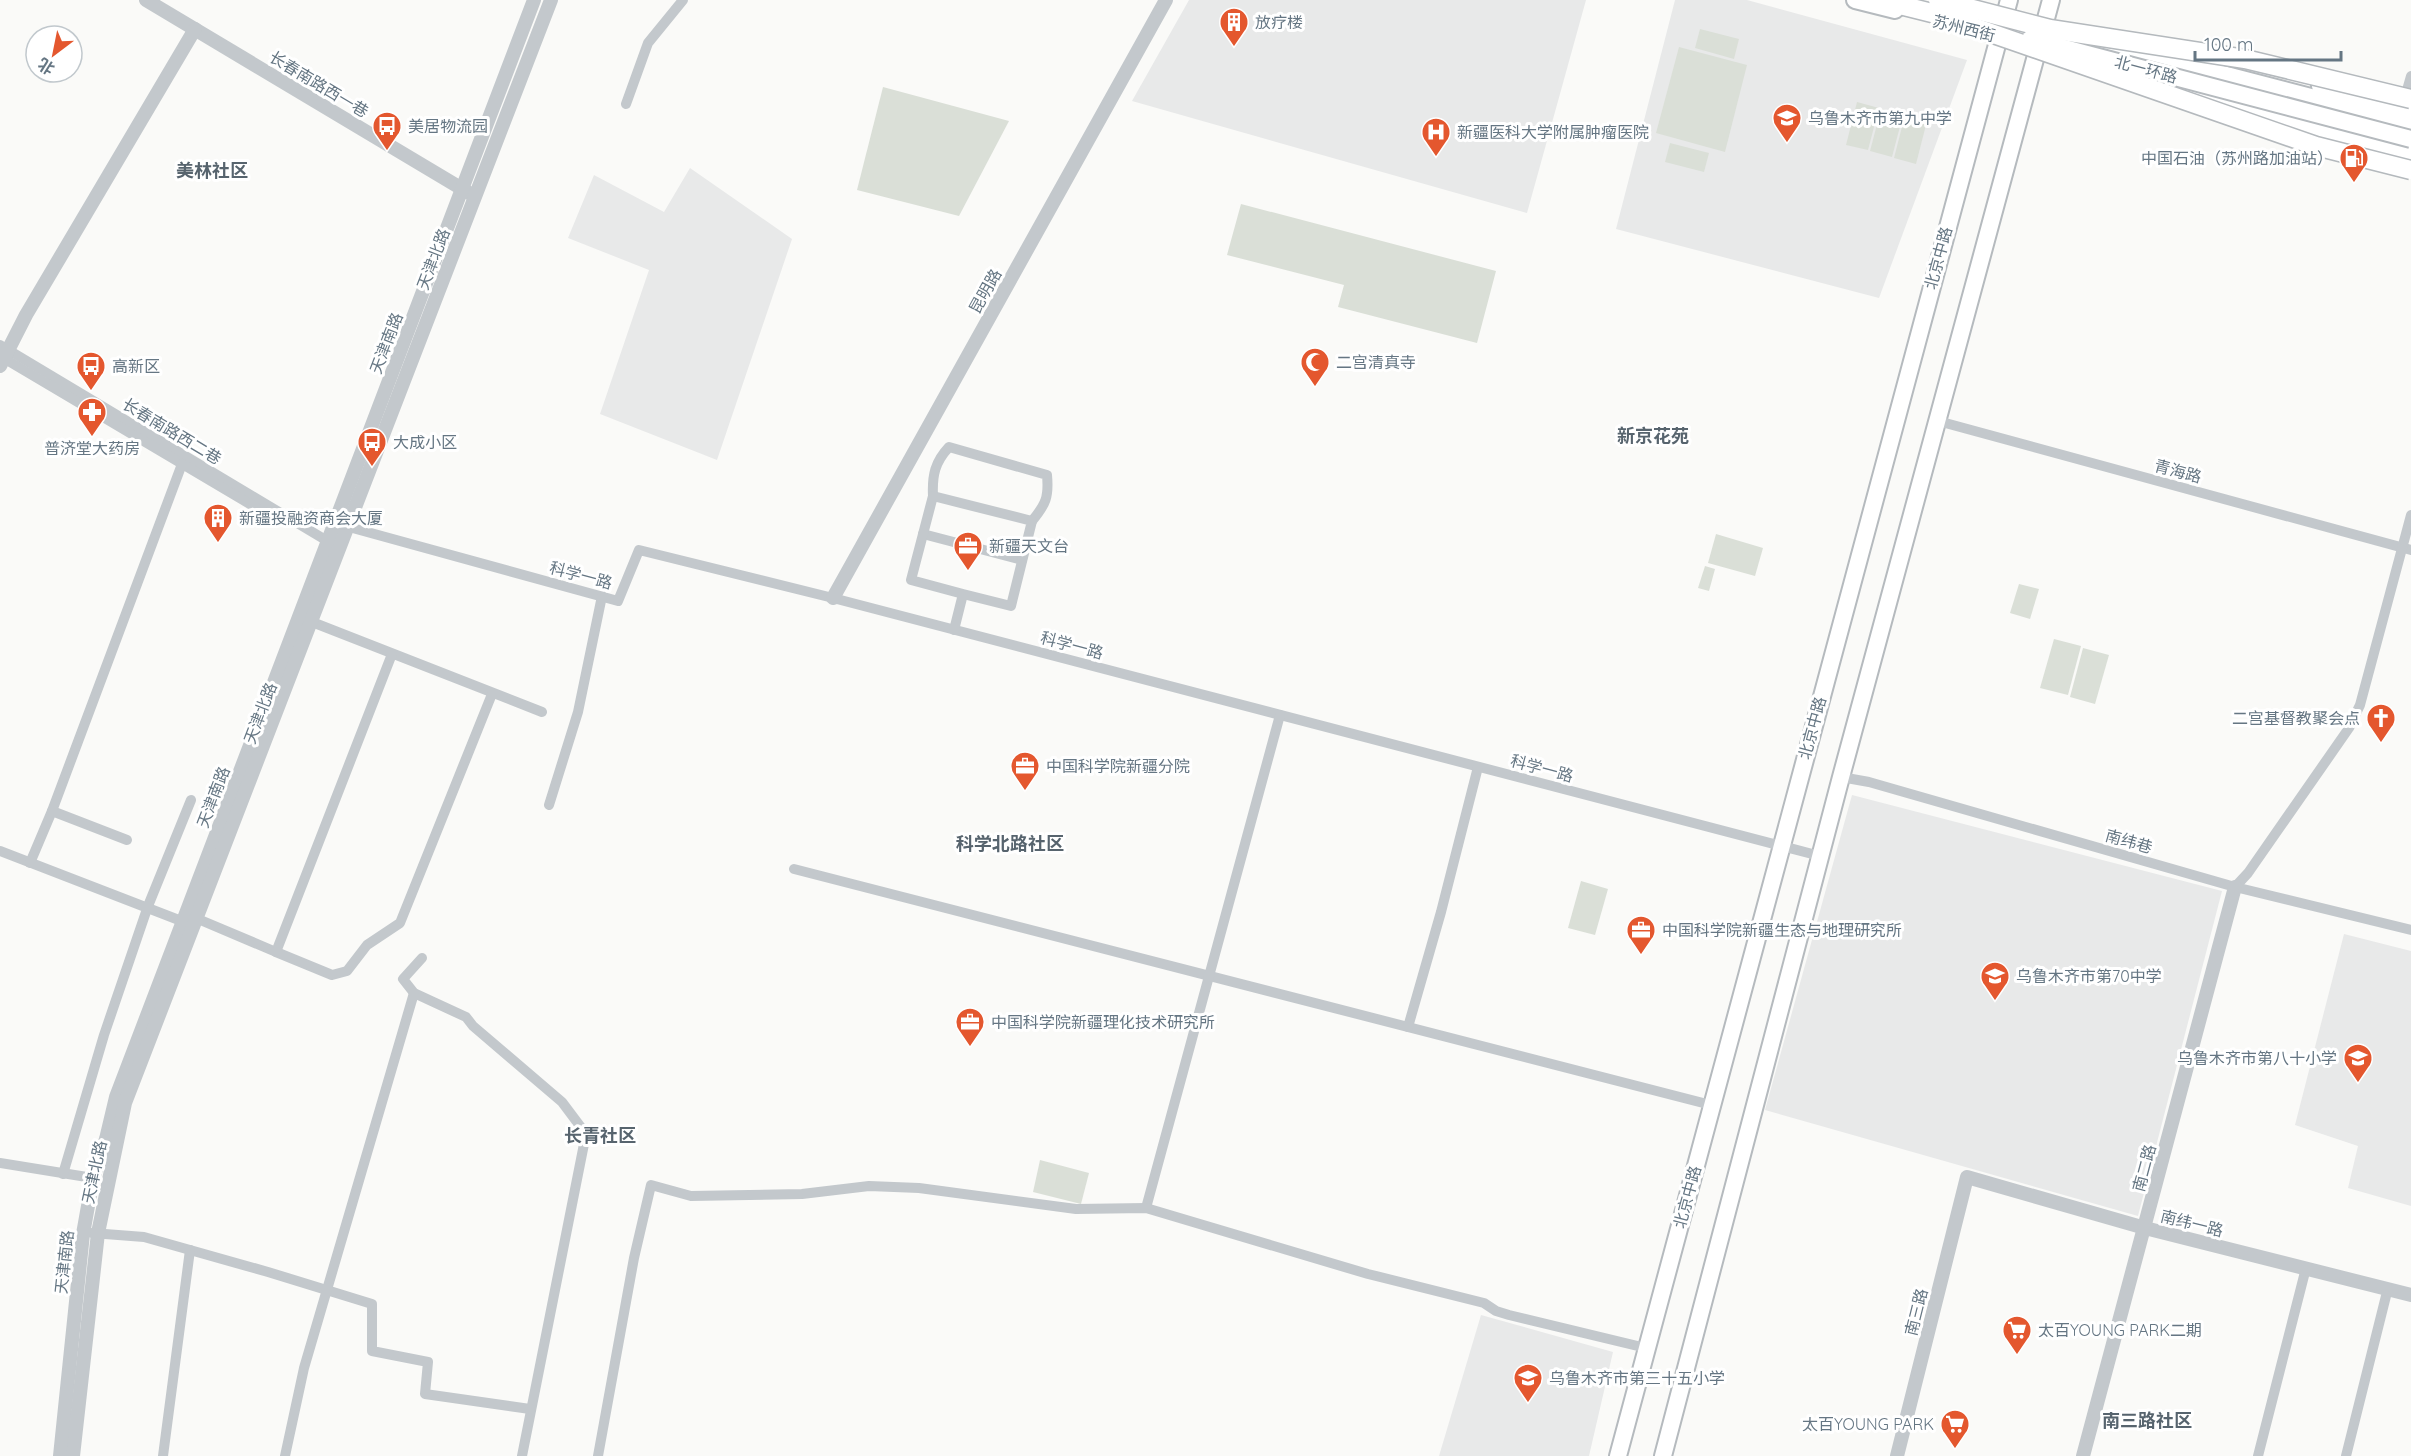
<svg xmlns="http://www.w3.org/2000/svg" width="2411" height="1456" viewBox="0 0 2411 1456" font-family="Quicksand,'Noto Sans SC',sans-serif">
<rect width="100%" height="100%" fill="#fafaf8"/>
<g fill="#e8e9e9">
<path d="M 1189,0 L 1586,0 L 1527,213 L 1132,101 Z"/>
<path d="M 1675,0 L 1747,0 L 1967,60 L 1879,298 L 1616,229 Z"/>
<path d="M 690,168 L 792,239 L 717,460 L 600,414 L 649,270 L 568,238 L 594,175 L 664,212 Z"/>
<path d="M 1852,795 L 2222,891 L 2138,1216 L 1765,1110 Z"/>
<path d="M 2344,934 L 2411,951 L 2411,1206 L 2348,1188 L 2358,1146 L 2295,1125 Z"/>
<path d="M 1481,1315 L 1613,1352 L 1589,1456 L 1439,1456 Z"/>
</g>
<g fill="#dadfd7">
<path d="M 1700,29 L 1739,39 L 1734,59 L 1695,48 Z"/>
<path d="M 1679,47 L 1747,65 L 1725,152 L 1656,133 Z"/>
<path d="M 883,87 L 1009,121 L 959,216 L 857,190 Z"/>
<path d="M 1857,102 L 1879,108 L 1868,150 L 1846,145 Z"/>
<path d="M 1881,109 L 1903,115 L 1892,157 L 1870,151 Z"/>
<path d="M 1905,115 L 1927,121 L 1916,164 L 1894,158 Z"/>
<path d="M 1670,143 L 1709,153 L 1704,172 L 1665,162 Z"/>
<path d="M 1241,204 L 1496,271 L 1477,343 L 1338,307 L 1344,285 L 1227,255 Z"/>
<path d="M 1716,534 L 1763,548 L 1755,576 L 1708,563 Z"/>
<path d="M 1705,566 L 1715,569 L 1709,591 L 1698,588 Z"/>
<path d="M 2019,584 L 2039,589 L 2030,619 L 2010,613 Z"/>
<path d="M 2054,639 L 2081,646 L 2068,695 L 2040,688 Z"/>
<path d="M 2083,648 L 2109,655 L 2095,704 L 2070,697 Z"/>
<path d="M 1581,881 L 1608,889 L 1595,935 L 1568,928 Z"/>
<path d="M 1040,1160 L 1089,1173 L 1081,1204 L 1033,1192 Z"/>
</g>
<g fill="none" stroke-linecap="round" stroke-linejoin="round">
<g stroke="#b5babe" stroke-width="20">
<g id="primary">
<path d="M 1855,0 L 1895,10"/>
<path d="M 2107,44 L 2411,123"/>
<path d="M 2167,82 L 2292,122 L 2411,153"/>
<path d="M 2320,86 L 2411,109"/>
<path d="M 1618,1456 L 2009,0"/>
<path d="M 1663,1456 L 1841,777 L 2051,0"/>
</g>
</g>
<g stroke="#b4b9bd" stroke-width="21">
<path id="trunk" d="M 1880,0 L 1936,14"/>
</g>
<g stroke="#c3c8cc" stroke-width="10">
<path d="M 2407,90 L 2411,76"/>
<path d="M 626,104 L 648,43 L 683,0"/>
<path d="M 0,345 L 329,542"/>
<path d="M 0,356 L 265,513"/>
<path d="M 1938,421 L 2411,550"/>
<path d="M 933,496 C 932,475 935,462 949,447 L 1047,475 C 1049,497 1046,504 1032,521"/>
<path d="M 349,527 L 618,601 L 639,550 L 833,598 L 1820,856"/>
<path d="M 923,534 L 1022,560"/>
<path d="M 312,622 L 542,712"/>
<path d="M 954,630 L 963,594 L 911,580 L 933,496 L 1032,521 L 1011,606 L 963,594"/>
<path d="M 1841,777 L 1869,782 L 2235,887 L 2411,930"/>
<path d="M 549,805 L 578,712 L 602,596"/>
<path d="M 52,811 L 127,840"/>
<path d="M 0,851 L 184,922"/>
<path d="M 30,863 L 52,811 L 182,464"/>
<path d="M 794,869 L 1711,1105"/>
<path d="M 2235,887 L 2248,873 L 2349,728 L 2360,705 L 2411,515"/>
<path d="M 198,919 L 276,952 L 392,654"/>
<path d="M 276,952 L 332,975 L 347,971 L 367,945 L 400,923 L 492,694"/>
<path d="M 422,958 L 403,979 L 414,993 L 466,1017 L 473,1026 L 562,1102 L 586,1134 L 522,1456"/>
<path d="M 1408,1027 L 1441,912 L 1478,767"/>
<path d="M 0,1163 L 93,1178"/>
<path d="M 63,1174 L 104,1035 L 148,906 L 191,800"/>
<path d="M 1146,1208 L 1280,715"/>
<path d="M 92,1233 L 144,1237 L 268,1272 L 372,1304 L 372,1351 L 428,1362 L 425,1394 L 530,1409"/>
<path d="M 163,1456 L 190,1250"/>
<path d="M 285,1456 L 304,1368 L 414,993"/>
<path d="M 598,1456 L 634,1258 L 651,1185 L 691,1196 L 802,1194 L 869,1186 L 919,1188 L 1076,1209 L 1146,1208 L 1368,1274 L 1484,1303 L 1496,1311 L 1509,1315 L 1646,1348"/>
<path d="M 2258,1456 L 2306,1268"/>
<path d="M 2346,1456 L 2388,1288"/>
</g>
<g stroke="#c3c8cc" stroke-width="14">
<path d="M 146,0 L 469,193"/>
<path d="M 0,366 L 26,315 L 195,29"/>
<path d="M 833,598 L 1166,0"/>
<path d="M 60,1456 L 83,1234 L 93,1178 L 106,1139 L 116,1097 L 534,0"/>
<path d="M 73,1456 L 98,1233 L 125,1103 L 551,0"/>
<path d="M 1897,1456 L 1967,1177 L 2145,1228 L 2411,1295"/>
<path d="M 2083,1456 L 2235,887"/>
</g>
<use href="#primary" stroke="#fff" stroke-width="16"/>
<use href="#trunk" stroke="#fff" stroke-width="18"/>
<g stroke="#b5babe" stroke-width="20" stroke-linecap="butt">
<path id="primary-bridge" d="M 2030,39 L 2411,139"/>
</g>
<g stroke="#b4b9bd" stroke-width="21" stroke-linecap="butt">
<g id="trunk-bridge">
<path d="M 1938,0 L 2050,29 L 2245,59 L 2411,99"/>
<path d="M 1936,14 L 2316,146 L 2411,170"/>
</g>
</g>
<use href="#primary-bridge" stroke="#fff" stroke-width="16"/>
<use href="#trunk-bridge" stroke="#fff" stroke-width="18"/>
</g>
<defs>
<g id="building-pin" transform="scale(1.5)"><path d="M0 17L-7.5 6A9.5 9.5 0 1 1 7.5 6Z" fill="#e4572e" stroke="#fff"/><path d="M-4-6H4V6H1V3H-1V6H-4ZM-2.5-4.3h1.7v1.8h-1.7ZM.8-4.3h1.7v1.8H.8ZM-2.5-1h1.7V.8h-1.7ZM.8-1h1.7V.8H.8Z" fill="#fff"/></g>
<g id="school-pin" transform="scale(1.5)"><path d="M0 17L-7.5 6A9.5 9.5 0 1 1 7.5 6Z" fill="#e4572e" stroke="#fff"/><path d="M0-5L7-2L0 1L-7-2ZM-4 1L0 2.5L4 1V4Q0 6-4 4Z" fill="#fff"/></g>
<g id="bus-pin" transform="scale(1.5)"><path d="M0 17L-7.5 6A9.5 9.5 0 1 1 7.5 6Z" fill="#e4572e" stroke="#fff"/><path d="M-5-6H5V4H4V6H2V4H-2V6H-4V4H-5ZM-3.5-4V0h7V-4ZM-3.5 1.2v1.5H-2V1.2ZM2 1.2v1.5H3.5V1.2Z" fill="#fff"/></g>
<g id="hospital-pin" transform="scale(1.5)"><path d="M0 17L-7.5 6A9.5 9.5 0 1 1 7.5 6Z" fill="#e4572e" stroke="#fff"/><path d="M-5-5h3v3.5h4V-5h3V5h-3V1.5h-4V5h-3Z" fill="#fff"/></g>
<g id="fuel-pin" transform="scale(1.5)"><path d="M0 17L-7.5 6A9.5 9.5 0 1 1 7.5 6Z" fill="#e4572e" stroke="#fff"/><path d="M-5.5-6h7V0h2V4h1.3V-2.5L3-4.5l.8-.8L6-3V5H2.5V1h-1V6h-7ZM-4.2-4.7v3.2H.2V-4.7Z" fill="#fff"/></g>
<g id="mosque-pin" transform="scale(1.5)"><path d="M0 17L-7.5 6A9.5 9.5 0 1 1 7.5 6Z" fill="#e4572e" stroke="#fff"/><path d="M3.5-4.9A6 6 0 1 0 3.5 4.9A5 5 0 1 1 3.5-4.9Z" fill="#fff"/></g>
<g id="pharmacy-pin" transform="scale(1.5)"><path d="M0 17L-7.5 6A9.5 9.5 0 1 1 7.5 6Z" fill="#e4572e" stroke="#fff"/><path d="M-2-6h4v4h4v4h-4v4h-4v-4h-4v-4h4Z" fill="#fff"/></g>
<g id="office-pin" transform="scale(1.5)"><path d="M0 17L-7.5 6A9.5 9.5 0 1 1 7.5 6Z" fill="#e4572e" stroke="#fff"/><path d="M-6-3h4V-5.5h4V-3h4V5H-6ZM-1-4.5V-3h2v-1.5ZM-6 0V1H6V0Z" fill="#fff"/></g>
<g id="church-pin" transform="scale(1.5)"><path d="M0 17L-7.5 6A9.5 9.5 0 1 1 7.5 6Z" fill="#e4572e" stroke="#fff"/><path d="M-1.2-6h2.4v3.5h3.3v2.4h-3.3V6h-2.4V-.1h-3.3v-2.4h3.3Z" fill="#fff"/></g>
<g id="supermarket-pin" transform="scale(1.5)"><path d="M0 17L-7.5 6A9.5 9.5 0 1 1 7.5 6Z" fill="#e4572e" stroke="#fff"/><path d="M-6-5.5h2.5l.6 2H6L4.5 2H-2.5L-4.4-4H-6ZM-1.5 3.2a1.3 1.3 0 1 0 .1 0ZM3 3.2a1.3 1.3 0 1 0 .1 0Z" fill="#fff"/></g>
</defs>
<g fill-rule="evenodd">
<use href="#building-pin" x="1234" y="22"/>
<use href="#school-pin" x="1787" y="118"/>
<use href="#bus-pin" x="387" y="126"/>
<use href="#hospital-pin" x="1436" y="132"/>
<use href="#fuel-pin" x="2354" y="158"/>
<use href="#mosque-pin" x="1315" y="362"/>
<use href="#bus-pin" x="91" y="366"/>
<use href="#pharmacy-pin" x="92" y="412"/>
<use href="#bus-pin" x="372" y="442"/>
<use href="#building-pin" x="218" y="518"/>
<use href="#office-pin" x="968" y="546"/>
<use href="#church-pin" x="2381" y="718"/>
<use href="#office-pin" x="1025" y="766"/>
<use href="#office-pin" x="1641" y="930"/>
<use href="#school-pin" x="1995" y="976"/>
<use href="#office-pin" x="970" y="1022"/>
<use href="#school-pin" x="2358" y="1058"/>
<use href="#supermarket-pin" x="2017" y="1330"/>
<use href="#school-pin" x="1528" y="1378"/>
<use href="#supermarket-pin" x="1955" y="1424"/>
</g>
<g text-anchor="middle" dominant-baseline="central" stroke-width="6" stroke-linejoin="round" paint-order="stroke">
<g font-size="16" fill="#657683" stroke="#fff" text-anchor="start">
<text x="1255" y="22">放疗楼</text>
<text x="1808" y="118">乌鲁木齐市第九中学</text>
<text x="408" y="126">美居物流园</text>
<text x="1457" y="132">新疆医科大学附属肿瘤医院</text>
<text x="2333" y="158" text-anchor="end">中国石油（苏州路加油站）</text>
<text x="1336" y="362">二宫清真寺</text>
<text x="112" y="366">高新区</text>
<text x="393" y="442">大成小区</text>
<text x="92" y="448" text-anchor="middle">普济堂大药房</text>
<text x="239" y="518">新疆投融资商会大厦</text>
<text x="989" y="546">新疆天文台</text>
<text x="2360" y="718" text-anchor="end">二宫基督教聚会点</text>
<text x="1046" y="766">中国科学院新疆分院</text>
<text x="1662" y="930">中国科学院新疆生态与地理研究所</text>
<text x="2016" y="976">乌鲁木齐市第70中学</text>
<text x="991" y="1022">中国科学院新疆理化技术研究所</text>
<text x="2337" y="1058" text-anchor="end">乌鲁木齐市第八十小学</text>
<text x="2038" y="1330">太百YOUNG PARK二期</text>
<text x="1549" y="1378">乌鲁木齐市第三十五小学</text>
<text x="1934" y="1424" text-anchor="end">太百YOUNG PARK</text>
</g>
<g font-size="16" fill="#657683" stroke="#fff">
<text transform="translate(1964 28) rotate(14)">苏州西街</text>
<text transform="translate(2146 69) rotate(15)">北一环路</text>
<text transform="translate(319 84) rotate(31)">长春南路西一巷</text>
<text transform="translate(1938 258) rotate(-75)">北京中路</text>
<text transform="translate(433 259) rotate(-69)">天津北路</text>
<text transform="translate(985 291) rotate(-61)">昆明路</text>
<text transform="translate(386 343) rotate(-69)">天津南路</text>
<text transform="translate(172 431) rotate(31)">长春南路西二巷</text>
<text transform="translate(2178 471) rotate(15)">青海路</text>
<text transform="translate(581 575) rotate(15)">科学一路</text>
<text transform="translate(1072 645) rotate(15)">科学一路</text>
<text transform="translate(260 713) rotate(-69)">天津北路</text>
<text transform="translate(1812 728) rotate(-75)">北京中路</text>
<text transform="translate(1542 768) rotate(15)">科学一路</text>
<text transform="translate(213 797) rotate(-69)">天津南路</text>
<text transform="translate(2129 841) rotate(16)">南纬巷</text>
<text transform="translate(2144 1168) rotate(-75)">南二路</text>
<text transform="translate(94 1172) rotate(-78)">天津北路</text>
<text transform="translate(1687 1197) rotate(-75)">北京中路</text>
<text transform="translate(2192 1223) rotate(14)">南纬一路</text>
<text transform="translate(64 1262) rotate(-84)">天津南路</text>
<text transform="translate(1916 1312) rotate(-76)">南三路</text>
</g>
<g font-size="18" font-weight="bold" fill="#57646e" stroke="#fff">
<text x="212" y="170">美林社区</text>
<text x="1653" y="435">新京花苑</text>
<text x="1010" y="843">科学北路社区</text>
<text x="600" y="1135">长青社区</text>
<text x="2147" y="1420">南三路社区</text>
</g>
</g>
<g transform="translate(54 54) rotate(212)"><circle r="28" fill="#ffffff" stroke="#c1c8cd" stroke-width="1.5"/>
<path d="M0-4.5L10 22L0 15L-10 22Z" fill="#e4572e"/>
<text y="-9" font-size="16" font-weight="bold" text-anchor="middle" fill="#657683">北</text>
</g>
<path d="M2195 51v9h146v-9" fill="none" stroke="#657683" stroke-width="3"/>
<text x="2204" y="51" font-size="18" fill="#657683" stroke="#ffffff" stroke-width="4.5" paint-order="stroke">100 m</text>
</svg>
